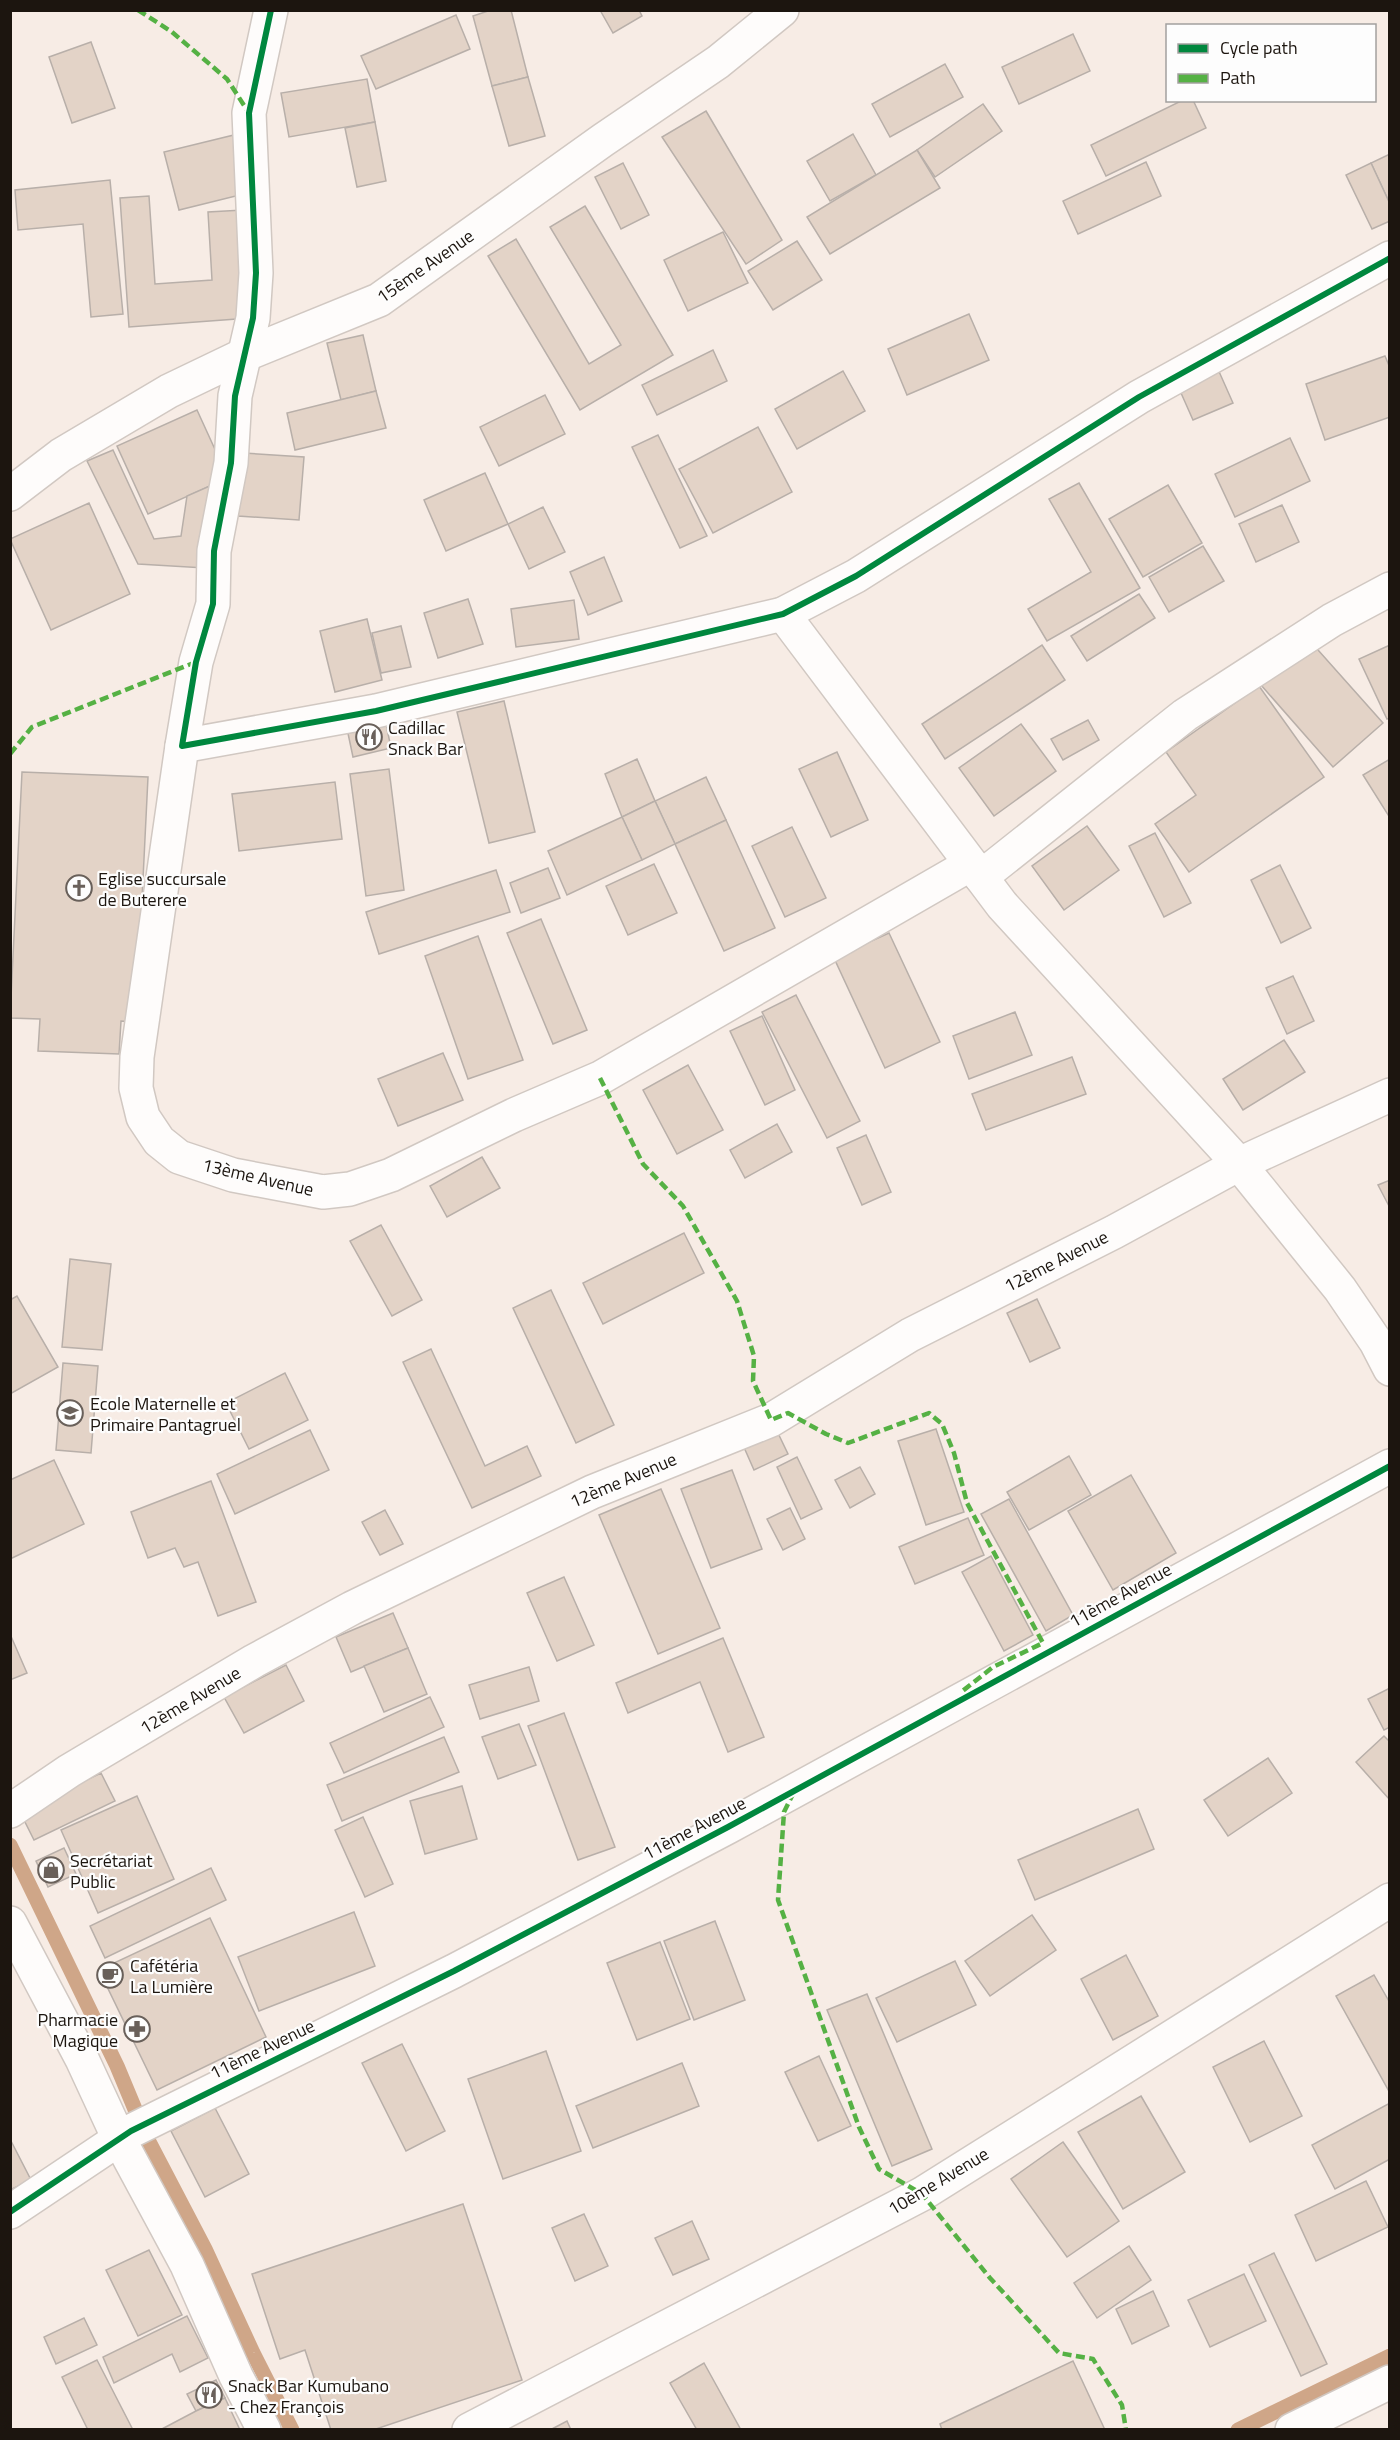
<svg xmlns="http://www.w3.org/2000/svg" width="1400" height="2440" viewBox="0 0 1400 2440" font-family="'Titillium Web',sans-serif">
<rect width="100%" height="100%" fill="#f7ece5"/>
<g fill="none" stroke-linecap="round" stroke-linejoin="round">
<g stroke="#cfa688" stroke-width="15">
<path d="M 10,1845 L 117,2066 L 147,2138 L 205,2249 L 253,2353 L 292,2430"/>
<path d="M 1238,2430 L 1390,2356"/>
</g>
</g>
<g fill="#e3d3c7" stroke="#b8afa9" stroke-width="1.5">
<path d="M 491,10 L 511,10 L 528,77 L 492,86 L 473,16 Z"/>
<path d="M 600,10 L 639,10 L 642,16 L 613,33 Z"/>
<path d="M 456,15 L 470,49 L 376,89 L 361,56 Z"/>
<path d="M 1073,34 L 1090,71 L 1019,104 L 1002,67 Z"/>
<path d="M 91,42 L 115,108 L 72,123 L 49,57 Z"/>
<path d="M 945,64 L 963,97 L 890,137 L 872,104 Z"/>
<path d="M 528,77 L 545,136 L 509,146 L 492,86 Z"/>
<path d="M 367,79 L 375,122 L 289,137 L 281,93 Z"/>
<path d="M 1183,100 L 1193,100 L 1206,128 L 1106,176 L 1091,145 Z"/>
<path d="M 983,104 L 1002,131 L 935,177 L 917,150 Z"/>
<path d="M 706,111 L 782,240 L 746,264 L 662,137 Z"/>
<path d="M 375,122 L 386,181 L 357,187 L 345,128 Z"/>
<path d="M 238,134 L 252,192 L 179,210 L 164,152 Z"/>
<path d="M 853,134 L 876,175 L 830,201 L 807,161 Z"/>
<path d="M 917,150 L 940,188 L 830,254 L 807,217 Z"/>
<path d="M 1390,154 L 1390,204 L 1371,163 Z"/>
<path d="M 1146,162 L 1161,196 L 1078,234 L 1063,201 Z"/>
<path d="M 623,163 L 649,215 L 621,229 L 595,177 Z"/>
<path d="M 1371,163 L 1390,204 L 1390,221 L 1372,229 L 1346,175 Z"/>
<path d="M 110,180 L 123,314 L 91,317 L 83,224 L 18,230 L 15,190 Z"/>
<path d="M 149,196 L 155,284 L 212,280 L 208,212 L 243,210 L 250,318 L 129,327 L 120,198 Z"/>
<path d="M 585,206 L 673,355 L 580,410 L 488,256 L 516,239 L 589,364 L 621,345 L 550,227 Z"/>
<path d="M 723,232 L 748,283 L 688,311 L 664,260 Z"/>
<path d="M 797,241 L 822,280 L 773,310 L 748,271 Z"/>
<path d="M 969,314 L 989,360 L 907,395 L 888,349 Z"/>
<path d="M 363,335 L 376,391 L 341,400 L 327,343 Z"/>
<path d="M 713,350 L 727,381 L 657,415 L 642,385 Z"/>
<path d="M 1385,356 L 1390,368 L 1390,417 L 1325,440 L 1306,384 Z"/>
<path d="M 1217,367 L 1233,403 L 1193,420 L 1177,384 Z"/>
<path d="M 843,371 L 865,411 L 797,449 L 775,409 Z"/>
<path d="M 376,391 L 386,428 L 295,450 L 287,413 Z"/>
<path d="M 545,395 L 565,434 L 499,466 L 480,427 Z"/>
<path d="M 197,410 L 228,478 L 148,514 L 117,446 Z"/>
<path d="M 758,427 L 792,492 L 713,533 L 679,469 Z"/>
<path d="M 658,435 L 707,536 L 680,548 L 632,447 Z"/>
<path d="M 1290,438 L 1310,481 L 1235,517 L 1215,474 Z"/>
<path d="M 113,450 L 154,539 L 181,536 L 187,496 L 212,485 L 205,568 L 138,564 L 87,461 Z"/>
<path d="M 243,453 L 304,457 L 299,520 L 238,516 Z"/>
<path d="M 485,473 L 508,524 L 446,551 L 424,500 Z"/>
<path d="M 1079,483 L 1140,588 L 1047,641 L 1028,609 L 1091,572 L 1049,499 Z"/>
<path d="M 1168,485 L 1202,543 L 1143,577 L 1109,519 Z"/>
<path d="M 89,503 L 130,594 L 51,630 L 10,539 Z"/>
<path d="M 1282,505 L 1299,542 L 1256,562 L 1239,524 Z"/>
<path d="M 543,507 L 565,552 L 529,569 L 508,524 Z"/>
<path d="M 1203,546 L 1224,581 L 1169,612 L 1149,577 Z"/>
<path d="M 604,557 L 622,601 L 588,615 L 570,572 Z"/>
<path d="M 1139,594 L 1155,618 L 1087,661 L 1071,636 Z"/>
<path d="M 468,599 L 483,644 L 438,658 L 424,613 Z"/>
<path d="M 574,600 L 579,639 L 516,647 L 511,609 Z"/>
<path d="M 367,619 L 382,680 L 335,692 L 320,631 Z"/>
<path d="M 401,626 L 411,667 L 381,673 L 372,633 Z"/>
<path d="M 1310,641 L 1383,723 L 1333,767 L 1261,685 Z"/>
<path d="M 1042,645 L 1065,680 L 945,759 L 922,724 Z"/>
<path d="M 1390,645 L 1390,718 L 1387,719 L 1359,659 Z"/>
<path d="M 1259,686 L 1324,777 L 1189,872 L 1155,824 L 1196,795 L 1166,752 Z"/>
<path d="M 504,701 L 535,832 L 489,843 L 457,712 Z"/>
<path d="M 384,714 L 391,748 L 353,757 L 346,724 Z"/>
<path d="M 1088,720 L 1099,740 L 1063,760 L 1051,739 Z"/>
<path d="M 1021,724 L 1056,771 L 994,816 L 959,768 Z"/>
<path d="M 837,752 L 868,820 L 831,837 L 799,769 Z"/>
<path d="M 637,759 L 655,801 L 622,817 L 605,774 Z"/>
<path d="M 1390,759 L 1390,818 L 1363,775 Z"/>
<path d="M 389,769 L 404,890 L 366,896 L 350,774 Z"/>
<path d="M 22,772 L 148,777 L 136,1022 L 121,1021 L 119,1054 L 38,1051 L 40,1019 L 10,1018 Z"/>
<path d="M 706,777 L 726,820 L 675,844 L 655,801 Z"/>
<path d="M 335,782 L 342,839 L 239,851 L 232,794 Z"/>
<path d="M 655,801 L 675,844 L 642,860 L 622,817 Z"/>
<path d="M 622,817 L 642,860 L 567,895 L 548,851 Z"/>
<path d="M 726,820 L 775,928 L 724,951 L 675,844 Z"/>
<path d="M 1087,826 L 1119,870 L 1064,910 L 1032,866 Z"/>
<path d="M 792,827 L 826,898 L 785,917 L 752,846 Z"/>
<path d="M 1155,833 L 1191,903 L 1164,917 L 1129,846 Z"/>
<path d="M 654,864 L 677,913 L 628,935 L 606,886 Z"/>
<path d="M 1280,865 L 1311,928 L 1281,943 L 1251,880 Z"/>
<path d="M 548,868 L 560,898 L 521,913 L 510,883 Z"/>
<path d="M 496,870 L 510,912 L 379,954 L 366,912 Z"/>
<path d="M 541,919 L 587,1030 L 553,1044 L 507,933 Z"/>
<path d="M 889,933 L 940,1042 L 885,1068 L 834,958 Z"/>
<path d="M 478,936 L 523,1060 L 468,1079 L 425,956 Z"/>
<path d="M 1293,976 L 1314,1021 L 1287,1034 L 1266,988 Z"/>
<path d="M 796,995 L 860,1121 L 827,1138 L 762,1012 Z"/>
<path d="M 1015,1012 L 1032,1055 L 969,1079 L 953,1036 Z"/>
<path d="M 762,1016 L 795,1090 L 765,1105 L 730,1031 Z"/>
<path d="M 1284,1040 L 1305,1072 L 1243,1110 L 1223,1079 Z"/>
<path d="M 443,1053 L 463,1100 L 398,1126 L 378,1079 Z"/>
<path d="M 1072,1057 L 1086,1094 L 986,1130 L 972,1094 Z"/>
<path d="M 688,1065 L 723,1130 L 677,1154 L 643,1090 Z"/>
<path d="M 777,1124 L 792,1152 L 745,1178 L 730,1150 Z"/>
<path d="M 866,1135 L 891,1192 L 862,1205 L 837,1148 Z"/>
<path d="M 482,1157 L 500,1188 L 447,1217 L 430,1186 Z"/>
<path d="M 1390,1180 L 1390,1208 L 1378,1185 Z"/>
<path d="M 381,1225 L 422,1300 L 392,1316 L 350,1241 Z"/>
<path d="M 684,1233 L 704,1273 L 603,1324 L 583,1283 Z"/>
<path d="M 70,1259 L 111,1264 L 102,1350 L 62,1347 Z"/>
<path d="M 551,1290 L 614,1425 L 576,1443 L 513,1308 Z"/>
<path d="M 17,1296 L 58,1367 L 10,1394 L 10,1300 Z"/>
<path d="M 1037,1299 L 1060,1348 L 1030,1362 L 1007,1313 Z"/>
<path d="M 431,1349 L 485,1466 L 527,1446 L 541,1476 L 472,1508 L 403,1362 Z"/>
<path d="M 63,1363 L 98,1366 L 91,1453 L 56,1450 Z"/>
<path d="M 285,1373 L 308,1420 L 249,1449 L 226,1403 Z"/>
<path d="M 776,1429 L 788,1454 L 754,1470 L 743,1445 Z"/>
<path d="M 936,1429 L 964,1512 L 926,1525 L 898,1441 Z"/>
<path d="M 310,1430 L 329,1470 L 235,1514 L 217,1474 Z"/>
<path d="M 1069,1456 L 1091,1495 L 1029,1530 L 1007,1492 Z"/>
<path d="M 797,1457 L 822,1509 L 801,1519 L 777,1467 Z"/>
<path d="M 54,1460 L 84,1524 L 10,1559 L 10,1480 Z"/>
<path d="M 860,1467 L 875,1494 L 850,1508 L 835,1480 Z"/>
<path d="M 732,1470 L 762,1549 L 711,1568 L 681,1489 Z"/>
<path d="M 1131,1475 L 1176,1553 L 1113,1590 L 1068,1511 Z"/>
<path d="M 211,1481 L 256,1602 L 218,1616 L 198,1562 L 184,1567 L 175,1548 L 148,1558 L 131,1512 Z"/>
<path d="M 661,1489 L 720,1628 L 658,1654 L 599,1515 Z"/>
<path d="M 1009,1499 L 1073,1615 L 1046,1631 L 981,1514 Z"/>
<path d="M 790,1508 L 805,1539 L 783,1550 L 767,1519 Z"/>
<path d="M 385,1510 L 403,1544 L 380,1555 L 362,1522 Z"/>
<path d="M 968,1518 L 984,1555 L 915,1584 L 899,1547 Z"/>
<path d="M 991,1556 L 1033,1635 L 1004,1651 L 962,1572 Z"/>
<path d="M 564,1577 L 594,1645 L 557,1661 L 527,1593 Z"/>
<path d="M 393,1613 L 408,1648 L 351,1672 L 336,1637 Z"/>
<path d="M 10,1634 L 27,1673 L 10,1680 Z"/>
<path d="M 723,1638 L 764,1737 L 728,1752 L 700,1682 L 628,1713 L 616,1683 Z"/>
<path d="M 408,1648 L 427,1694 L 384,1712 L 364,1666 Z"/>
<path d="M 286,1665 L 304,1701 L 244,1733 L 224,1697 Z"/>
<path d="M 529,1667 L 539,1701 L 480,1719 L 469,1685 Z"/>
<path d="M 1390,1688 L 1390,1727 L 1384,1730 L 1368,1699 Z"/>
<path d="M 430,1697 L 444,1727 L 344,1773 L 330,1743 Z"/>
<path d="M 564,1713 L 615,1847 L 578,1860 L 528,1726 Z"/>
<path d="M 519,1724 L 536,1765 L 498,1779 L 482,1737 Z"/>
<path d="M 1384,1736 L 1390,1742 L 1390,1800 L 1356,1762 Z"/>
<path d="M 444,1737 L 459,1772 L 342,1821 L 327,1785 Z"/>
<path d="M 1268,1758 L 1292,1793 L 1228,1836 L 1204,1800 Z"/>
<path d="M 101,1773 L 115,1801 L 34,1840 L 20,1812 Z"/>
<path d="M 462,1786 L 477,1839 L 425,1854 L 410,1801 Z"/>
<path d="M 137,1796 L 174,1879 L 98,1913 L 61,1830 Z"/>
<path d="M 1138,1809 L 1154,1849 L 1035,1900 L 1018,1860 Z"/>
<path d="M 363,1817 L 393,1884 L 365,1897 L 335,1830 Z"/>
<path d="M 64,1848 L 76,1874 L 48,1887 L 36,1861 Z"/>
<path d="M 211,1868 L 226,1900 L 105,1958 L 90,1926 Z"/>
<path d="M 354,1912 L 375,1966 L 259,2011 L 238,1957 Z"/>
<path d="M 1032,1915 L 1056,1950 L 990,1996 L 965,1961 Z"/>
<path d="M 210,1918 L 266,2037 L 157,2090 L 99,1970 Z"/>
<path d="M 715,1921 L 745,2000 L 694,2020 L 664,1941 Z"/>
<path d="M 660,1942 L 690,2019 L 637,2040 L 607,1963 Z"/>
<path d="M 1126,1955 L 1158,2016 L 1113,2040 L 1081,1979 Z"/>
<path d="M 955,1961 L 976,2005 L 897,2042 L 876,1998 Z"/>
<path d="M 1374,1975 L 1390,2003 L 1390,2093 L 1336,1996 Z"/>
<path d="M 867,1994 L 932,2149 L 892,2166 L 827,2010 Z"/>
<path d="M 1264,2041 L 1302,2116 L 1250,2142 L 1213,2067 Z"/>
<path d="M 402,2044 L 445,2131 L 406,2151 L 362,2063 Z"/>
<path d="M 546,2051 L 581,2151 L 503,2179 L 468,2079 Z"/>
<path d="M 819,2056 L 851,2126 L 818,2141 L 785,2072 Z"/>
<path d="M 682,2063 L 699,2106 L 593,2148 L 576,2106 Z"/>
<path d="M 1141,2096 L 1185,2172 L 1123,2209 L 1078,2132 Z"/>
<path d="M 1390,2103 L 1390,2159 L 1335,2189 L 1312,2145 Z"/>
<path d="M 215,2108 L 249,2174 L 205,2197 L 171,2131 Z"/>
<path d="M 10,2139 L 31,2180 L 10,2190 Z"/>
<path d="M 1063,2142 L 1119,2221 L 1067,2257 L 1011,2179 Z"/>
<path d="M 1366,2181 L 1388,2227 L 1316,2261 L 1295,2215 Z"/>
<path d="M 463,2204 L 522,2380 L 373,2430 L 331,2430 L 305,2350 L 280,2359 L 252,2274 Z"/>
<path d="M 584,2214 L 608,2266 L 575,2281 L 552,2228 Z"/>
<path d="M 692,2221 L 709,2259 L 673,2275 L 655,2238 Z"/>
<path d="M 1129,2246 L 1151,2280 L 1097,2318 L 1074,2283 Z"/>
<path d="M 149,2250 L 182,2315 L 138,2336 L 106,2270 Z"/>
<path d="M 1274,2253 L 1327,2364 L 1301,2376 L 1249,2265 Z"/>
<path d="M 1244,2274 L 1266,2321 L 1210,2347 L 1188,2300 Z"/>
<path d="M 1153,2291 L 1169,2326 L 1132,2344 L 1116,2309 Z"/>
<path d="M 187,2316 L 208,2358 L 180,2372 L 172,2354 L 114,2383 L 103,2357 Z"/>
<path d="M 84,2318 L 97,2345 L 56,2364 L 44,2337 Z"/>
<path d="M 97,2360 L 133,2430 L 88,2430 L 62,2377 Z"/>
<path d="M 1073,2361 L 1105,2430 L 942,2430 L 940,2424 Z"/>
<path d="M 704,2363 L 741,2430 L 697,2430 L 670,2383 Z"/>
<path d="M 216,2380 L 225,2398 L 196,2411 L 187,2394 Z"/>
<path d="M 225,2398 L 240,2430 L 160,2430 L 196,2411 Z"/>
<path d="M 567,2421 L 571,2430 L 550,2430 Z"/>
</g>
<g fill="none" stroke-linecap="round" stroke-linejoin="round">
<g stroke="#d1c8c2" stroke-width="36">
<g id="minor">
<path d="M 271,10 L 249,113 L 256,273 L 253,318 L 235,396 L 231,463 L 214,551 L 213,604 L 196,662 L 182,746 L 376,711 L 783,614 L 856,576 L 1139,397 L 1390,258"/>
<path d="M 10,494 L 61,455 L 169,391 L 244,355 L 379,300 L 603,140 L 718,62 L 782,10"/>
<path d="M 783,614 L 1002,905 L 1239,1164 L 1340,1289 L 1376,1342 L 1390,1369"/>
<path d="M 182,746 L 137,1057 L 136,1088 L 143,1117 L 159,1141 L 179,1157 L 233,1175 L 323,1192 L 350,1189 L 391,1175 L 514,1115 L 600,1078 L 971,864"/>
<path d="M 981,877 L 1185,715 L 1332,620 L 1390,589"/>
<path d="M 10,1811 L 69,1771 L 254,1661 L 352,1608 L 592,1492 L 771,1420 L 910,1335 L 1114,1232 L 1239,1164 L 1390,1095"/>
<path d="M 10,1923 L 82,2059 L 119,2139 L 187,2265 L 236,2376 L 264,2430"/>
<path d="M 10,2212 L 131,2131 L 454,1971 L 728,1827 L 1390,1466"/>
<path d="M 469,2430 L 922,2194 L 1390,1900"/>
<path d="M 1292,2430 L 1390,2382"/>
</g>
</g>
<use href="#minor" stroke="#fefcfb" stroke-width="33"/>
<g stroke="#55b144" stroke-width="4.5" stroke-dasharray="9 4.5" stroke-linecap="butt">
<path d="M 138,10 L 172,32 L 227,79 L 249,113"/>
<path d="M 10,754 L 32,727 L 196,662"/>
<path d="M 600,1078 L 643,1164 L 683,1206 L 737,1301 L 754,1356 L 753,1381 L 771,1420 L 788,1413 L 826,1434 L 848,1443 L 929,1413 L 942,1424 L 954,1453 L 967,1503 L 1043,1643 L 993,1667 L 960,1693"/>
<path d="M 794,1792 L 784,1812 L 778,1900 L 859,2127 L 879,2169 L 922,2194 L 990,2278 L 1059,2353 L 1093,2359 L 1122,2405 L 1126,2430"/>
</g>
<g stroke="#fdfdfd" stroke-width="10">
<g id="cycleway">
<path d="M 271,10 L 249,113 L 256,273 L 253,318 L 235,396 L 231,463 L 214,551 L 213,604 L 196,662 L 182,746 L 376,711 L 783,614 L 856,576 L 1139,397 L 1390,258"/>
<path d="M 10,2212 L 131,2131 L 454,1971 L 728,1827 L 1390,1466"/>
</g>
</g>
<use href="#cycleway" stroke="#00873e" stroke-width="6"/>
</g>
<defs>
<g id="restaurant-ring" transform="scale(1.35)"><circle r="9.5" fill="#fdfdfd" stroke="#69605a" stroke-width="1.5"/><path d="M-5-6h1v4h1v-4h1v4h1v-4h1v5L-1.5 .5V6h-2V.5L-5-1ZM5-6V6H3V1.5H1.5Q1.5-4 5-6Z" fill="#69605a"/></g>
<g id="church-ring" transform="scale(1.35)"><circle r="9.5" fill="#fdfdfd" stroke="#69605a" stroke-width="1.5"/><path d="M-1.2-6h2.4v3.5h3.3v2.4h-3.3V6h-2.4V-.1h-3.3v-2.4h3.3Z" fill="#69605a"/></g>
<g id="school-ring" transform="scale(1.35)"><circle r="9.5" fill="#fdfdfd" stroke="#69605a" stroke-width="1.5"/><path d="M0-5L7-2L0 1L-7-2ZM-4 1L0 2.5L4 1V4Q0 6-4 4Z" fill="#69605a"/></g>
<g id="shop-ring" transform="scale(1.35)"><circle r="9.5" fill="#fdfdfd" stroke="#69605a" stroke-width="1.5"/><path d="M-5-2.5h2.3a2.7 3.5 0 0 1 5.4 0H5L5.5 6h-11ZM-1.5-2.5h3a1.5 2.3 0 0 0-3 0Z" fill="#69605a"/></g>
<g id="cafe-ring" transform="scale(1.35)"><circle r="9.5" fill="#fdfdfd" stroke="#69605a" stroke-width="1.5"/><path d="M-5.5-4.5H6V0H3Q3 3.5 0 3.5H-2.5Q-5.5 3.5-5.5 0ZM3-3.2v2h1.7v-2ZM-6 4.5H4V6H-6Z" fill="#69605a"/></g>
<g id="pharmacy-ring" transform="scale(1.35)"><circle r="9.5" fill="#fdfdfd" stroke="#69605a" stroke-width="1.5"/><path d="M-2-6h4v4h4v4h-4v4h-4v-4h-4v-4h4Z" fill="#69605a"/></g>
</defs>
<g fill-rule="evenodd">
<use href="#restaurant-ring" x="369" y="737"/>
<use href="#church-ring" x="79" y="888"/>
<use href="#school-ring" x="70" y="1413"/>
<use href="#shop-ring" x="51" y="1870"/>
<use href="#cafe-ring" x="110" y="1975"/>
<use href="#pharmacy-ring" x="137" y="2029"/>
<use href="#restaurant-ring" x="209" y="2395"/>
</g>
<g text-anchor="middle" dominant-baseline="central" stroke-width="4.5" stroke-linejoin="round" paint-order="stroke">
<g font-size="18" fill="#1c150f" stroke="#fdfdfd">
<text transform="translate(425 266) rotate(-35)">15ème Avenue</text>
<text transform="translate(258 1177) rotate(13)">13ème Avenue</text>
<text transform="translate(1056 1261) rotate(-27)">12ème Avenue</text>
<text transform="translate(623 1480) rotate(-23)">12ème Avenue</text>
<text transform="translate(1120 1595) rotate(-29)">11ème Avenue</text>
<text transform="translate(190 1700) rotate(-31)">12ème Avenue</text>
<text transform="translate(694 1828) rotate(-28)">11ème Avenue</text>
<text transform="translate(262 2049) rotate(-26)">11ème Avenue</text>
<text transform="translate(938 2181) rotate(-31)">10ème Avenue</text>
</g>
<g font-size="18" fill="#1c150f" stroke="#fdfdfd" text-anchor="start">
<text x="388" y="727">Cadillac<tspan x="388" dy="21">Snack Bar</tspan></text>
<text x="98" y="878">Eglise succursale<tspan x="98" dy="21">de Buterere</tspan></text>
<text x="90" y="1403">Ecole Maternelle et<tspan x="90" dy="21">Primaire Pantagruel</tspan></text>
<text x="70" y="1860">Secrétariat<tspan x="70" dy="21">Public</tspan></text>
<text x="130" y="1965">Cafétéria<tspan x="130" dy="21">La Lumière</tspan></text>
<text x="118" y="2019" text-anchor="end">Pharmacie<tspan x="118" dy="21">Magique</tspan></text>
<text x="228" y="2385">Snack Bar Kumubano<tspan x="228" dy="21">- Chez François</tspan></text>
</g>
</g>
<rect width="1400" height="2440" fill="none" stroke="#1c150f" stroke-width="24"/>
<rect x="1166" y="24" width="210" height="78" fill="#fdfdfd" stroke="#a3a09e" stroke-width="1.5"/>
<rect x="1178" y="44" width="30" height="9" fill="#00873e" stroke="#a3a09e" stroke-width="1.5"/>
<text x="1220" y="54" font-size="18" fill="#1c150f">Cycle path</text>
<rect x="1178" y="74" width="30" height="9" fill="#55b144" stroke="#a3a09e" stroke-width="1.5"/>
<text x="1220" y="84" font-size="18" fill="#1c150f">Path</text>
</svg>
